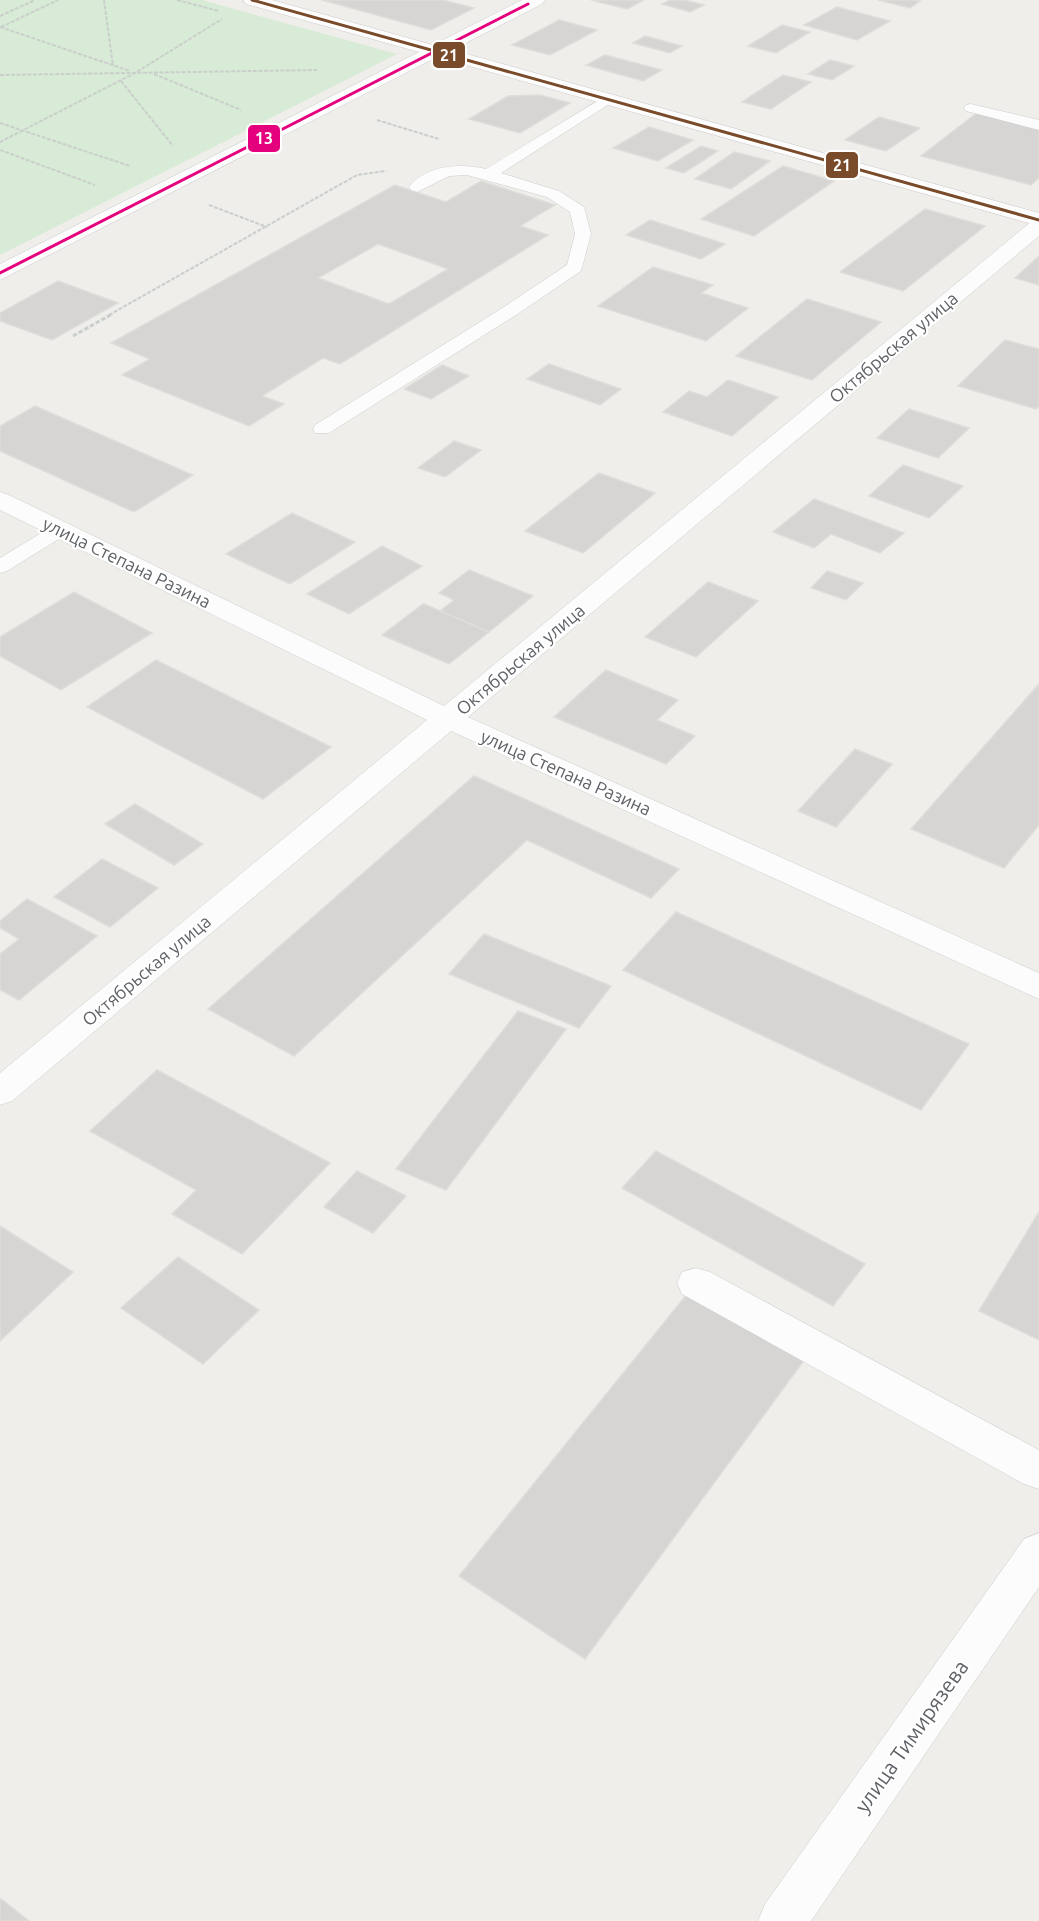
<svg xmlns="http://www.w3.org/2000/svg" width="1039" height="1921" viewBox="0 0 1039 1921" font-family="Ubuntu,sans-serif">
	<rect width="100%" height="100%" fill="#efeeea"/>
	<polygon fill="#d8ebd6" points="0,0 202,0 397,54 0,255"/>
	<g fill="#d6d5d3" stroke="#deddd9" stroke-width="1.5" fill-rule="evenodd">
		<polygon points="322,0 443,0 474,8 431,30"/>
		<polygon points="591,0 644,0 627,9"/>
		<polygon points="670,0 684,0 704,5 690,12 662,4"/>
		<polygon points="878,0 914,0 920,1 910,8"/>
		<polygon points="837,7 890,21 857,40 804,25"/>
		<polygon points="559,20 597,30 550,55 512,45"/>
		<polygon points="782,25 810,32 776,53 748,46"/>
		<polygon points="645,36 682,46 670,53 633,43"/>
		<polygon points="605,55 662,70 643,81 586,65"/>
		<polygon points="830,60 854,66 832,80 808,74"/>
		<polygon points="783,75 811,82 771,109 742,102"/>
		<polygon points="540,95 570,103 520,133 469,119 508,96"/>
		<polygon points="978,112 1039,127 1039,178 1031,185 921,156"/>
		<polygon points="879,117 920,128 886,151 845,140"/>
		<polygon points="649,127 693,140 658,161 613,148"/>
		<polygon points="701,146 718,151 684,173 666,168"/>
		<polygon points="734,152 770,161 731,189 695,179"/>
		<polygon points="783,166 834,181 754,236 701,219"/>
		<path d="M 481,181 L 555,205 L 520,226 L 548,235 L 340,364 L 323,358 L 262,396 L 284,404 L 249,426 L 122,375 L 150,359 L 111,343 L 395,185 L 446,202 ZM 378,244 L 448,269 L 389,304 L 318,278 Z"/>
		<polygon points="925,209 985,226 903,291 840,272"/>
		<polygon points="650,220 725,244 701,259 626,235"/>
		<polygon points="1039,256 1039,285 1015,278"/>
		<polygon points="653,267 713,285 701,293 748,308 706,341 598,306"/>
		<polygon points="58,281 118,303 52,340 0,321 0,313"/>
		<polygon points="807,299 881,322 812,380 736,356"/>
		<polygon points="1005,340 1039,349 1039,406 1036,409 958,386"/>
		<polygon points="549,364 621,389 600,405 527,379"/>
		<polygon points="442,365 469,376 431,399 404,389"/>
		<polygon points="728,380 778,397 732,436 663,412 689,391 707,397"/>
		<polygon points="35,406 193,475 134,512 0,451 0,426"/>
		<polygon points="909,409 969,428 938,458 877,438"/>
		<polygon points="454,441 481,450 445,477 418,468"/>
		<polygon points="903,465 963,486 929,518 869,496"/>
		<polygon points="599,473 655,493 583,553 525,531"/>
		<polygon points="814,499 904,533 880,553 831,534 814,548 773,532"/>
		<polygon points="292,513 355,542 290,584 226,554"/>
		<polygon points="382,546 422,566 349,614 307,594"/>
		<polygon points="469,570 533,596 489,632 440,611 454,600 439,593"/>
		<polygon points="827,571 863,583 846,600 811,588"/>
		<polygon points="708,582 758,601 696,657 645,637"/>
		<polygon points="74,592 152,633 61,690 0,656 0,637"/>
		<polygon points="423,604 424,604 489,632 449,664 382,635"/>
		<polygon points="156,660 331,747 263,799 87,707"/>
		<polygon points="606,670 678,700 657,720 695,736 666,764 554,717"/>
		<polygon points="1039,684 1039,825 1004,868 911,829"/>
		<polygon points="855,749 892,764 836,827 798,811"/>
		<polygon points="474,776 679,869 651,898 527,840 294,1056 208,1009"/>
		<polygon points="135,804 203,844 174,865 105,824"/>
		<polygon points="102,859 158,888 110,927 54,897"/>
		<polygon points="27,899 97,936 19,1000 0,990 0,954 19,939 0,928 0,921"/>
		<polygon points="676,912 969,1044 921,1110 623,970"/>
		<polygon points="484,934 611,986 579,1028 449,974"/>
		<polygon points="518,1011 566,1029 446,1190 396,1169"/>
		<polygon points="157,1070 330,1163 242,1254 172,1214 196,1190 90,1131"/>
		<polygon points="656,1151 865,1264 833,1306 622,1188"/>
		<polygon points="357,1171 406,1196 373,1233 324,1207"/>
		<polygon points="1039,1212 1039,1340 979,1311"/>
		<polygon points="0,1226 73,1272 0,1341"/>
		<polygon points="178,1257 259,1310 203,1364 121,1308"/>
		<polygon points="688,1293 805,1359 585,1659 459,1576"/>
		<polygon points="0,1898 29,1921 0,1921"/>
	</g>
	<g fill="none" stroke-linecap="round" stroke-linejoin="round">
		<g stroke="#cbcccc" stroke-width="1">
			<g id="service">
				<path d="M 609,94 L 614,95 L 616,98 L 614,101 L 501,173 L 559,191 L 584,207 L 591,234 L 581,271 L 516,315 L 329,433 L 315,433 L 313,429 L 315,425 L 504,307 L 567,265 L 575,234 L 570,212 L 547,197 L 467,175 L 449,176 L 417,192 L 411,190 L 409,187 C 426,165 461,163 486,169 Z"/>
				<polygon points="971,104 1039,120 1039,130 966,111 964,108 966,105"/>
				<polygon points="60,524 67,526 70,530 67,534 7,571 0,573 0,558 53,526"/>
			</g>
		</g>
		<g stroke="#cbcccc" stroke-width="1">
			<g id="minor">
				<polygon points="1039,219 1039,236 468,717 1039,973 1039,999 451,731 12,1101 0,1105 0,1073 427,720 0,510 0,492 9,495 444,706 1032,221"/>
				<polygon points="696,1268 710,1272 1039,1450 1039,1489 1024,1484 682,1294 677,1283 682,1272"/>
				<polygon points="1039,1533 1039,1587 811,1921 758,1921 765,1904 1024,1539"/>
			</g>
		</g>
		<g stroke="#cacacb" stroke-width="1">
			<polygon id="secondary" points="243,0 272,0 433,45 522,0 545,0 542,4 452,50 1039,213 1039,226 437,57 0,280 0,264 419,52 246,4"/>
		</g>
		<g stroke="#cacfcc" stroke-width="2" stroke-dasharray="4 1.5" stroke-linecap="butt">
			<polyline points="104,0 113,66"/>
			<polyline points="177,0 219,11"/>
			<polyline points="0,16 35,0"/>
			<polyline points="0,27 130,71"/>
			<polyline points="1,27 58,0"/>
			<polyline points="154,74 241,110"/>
			<polyline points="0,75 317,70"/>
			<polyline points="121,81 173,146"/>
			<polyline points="377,120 439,139"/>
			<polyline points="0,123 130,166"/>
			<polyline points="0,142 135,73 222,19"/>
			<polyline points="0,150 95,185"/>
			<polyline points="209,205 267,227"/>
			<polyline points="109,315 357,175 386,171"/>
		</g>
		<polyline stroke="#cacfcc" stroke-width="3" stroke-dasharray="4.5 2" stroke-linecap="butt" points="73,336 112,314"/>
		<use href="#service" fill="#fdfcfc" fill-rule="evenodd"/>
		<use href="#minor" fill="#fdfcfc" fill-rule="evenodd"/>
		<use href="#secondary" fill="#fdfcfc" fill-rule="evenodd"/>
		<g stroke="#fff" stroke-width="6">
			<polyline id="bus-1" points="252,0 1039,220"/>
		</g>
		<g stroke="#fff" stroke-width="6">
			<polyline id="bus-2" points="0,273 528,4"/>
		</g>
		<use href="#bus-1" stroke="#7a4b2a" stroke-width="3"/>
		<use href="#bus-2" stroke="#e5007d" stroke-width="3"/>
	</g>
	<g text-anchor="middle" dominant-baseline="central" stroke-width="4.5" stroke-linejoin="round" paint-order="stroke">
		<g font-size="18" fill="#5f6368" stroke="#fff">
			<text transform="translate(893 347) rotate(-40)">Октябрьская улица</text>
			<text transform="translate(127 562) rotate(26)">улица Степана Разина</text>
			<text transform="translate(520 659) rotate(-40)">Октябрьская улица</text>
			<text transform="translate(566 772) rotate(24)">улица Степана Разина</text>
			<text transform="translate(146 970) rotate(-40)">Октябрьская улица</text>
		</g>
		<g font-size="21" fill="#5f6368" stroke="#fff">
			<text transform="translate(911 1736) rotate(-55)">улица Тимирязева</text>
		</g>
	</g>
	<g stroke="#fff" stroke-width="2">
		<rect x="432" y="41" width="34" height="28" rx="6" fill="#7a4b2a"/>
		<rect x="247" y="124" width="34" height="29" rx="6" fill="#e5007d"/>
		<rect x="825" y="151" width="34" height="28" rx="6" fill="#7a4b2a"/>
	</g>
	<g font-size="16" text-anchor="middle" font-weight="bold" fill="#fff">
		<text x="449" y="61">21</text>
		<text x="264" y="144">13</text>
		<text x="842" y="171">21</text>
	</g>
</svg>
